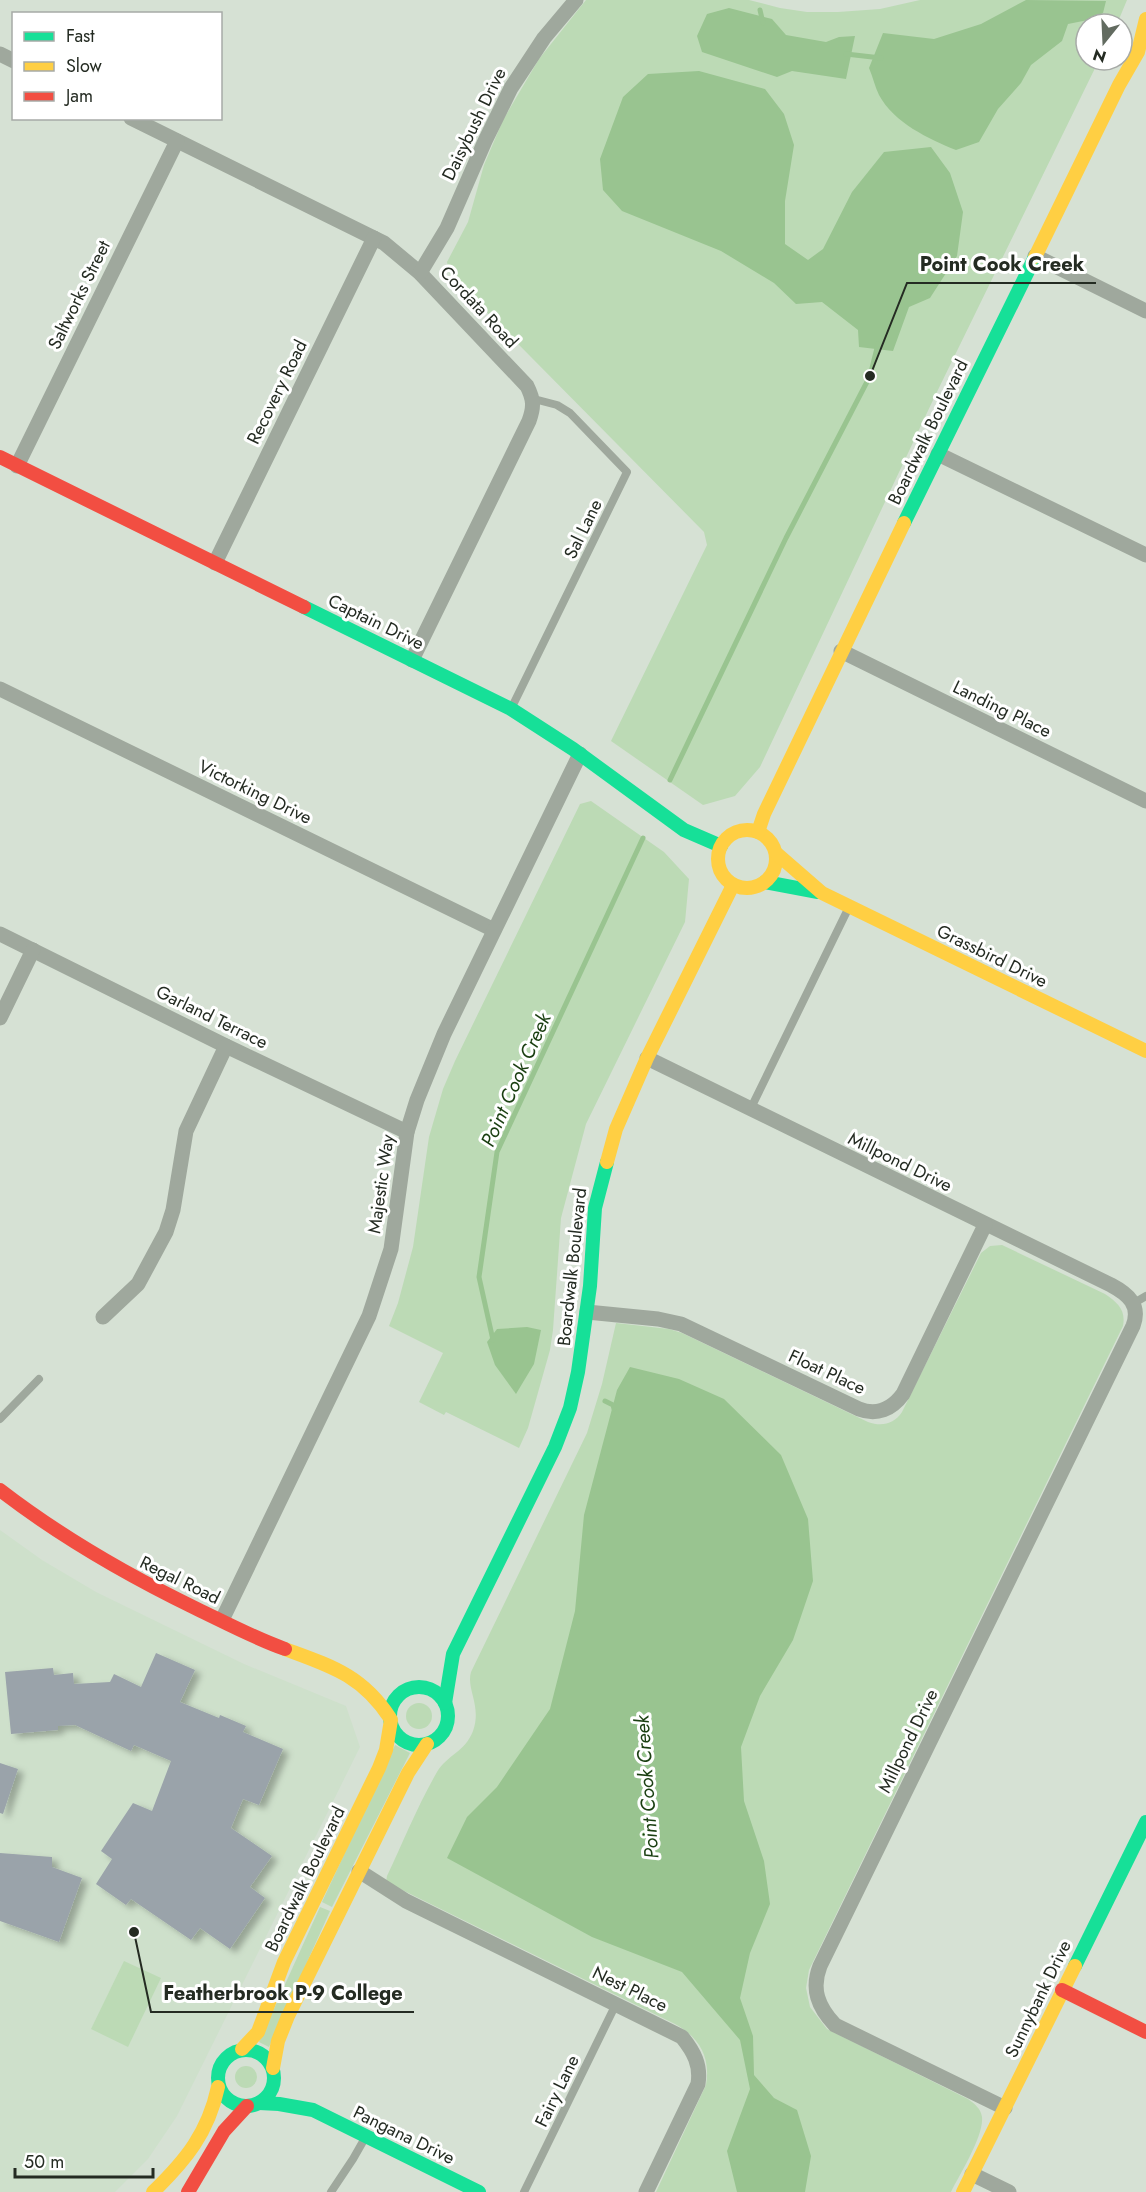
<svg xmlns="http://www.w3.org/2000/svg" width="1146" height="2192" viewBox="0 0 1146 2192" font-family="Jost,sans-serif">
	<defs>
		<filter id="shadow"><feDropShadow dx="6" dy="4" stdDeviation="3" flood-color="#0004"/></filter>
	</defs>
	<rect width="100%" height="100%" fill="#d6e1d4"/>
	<polygon fill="#cee0cb" points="0,1530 42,1560 96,1592 244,1664 346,1706 360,1747 177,2116 148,2159 115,2192 0,2192"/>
	<g fill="#bcdab5">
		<polygon points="586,0 749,0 780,8 807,12 838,12 880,9 920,0 1127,0 1117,24 1086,24 1086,60 1099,60 934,398 760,767 735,796 703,805 611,741 707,545 704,532 450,275 447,262 468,222 484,165 503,120 539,59"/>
		<polygon points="591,801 664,852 689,879 685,922 586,1124 561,1218 553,1330 550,1350 528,1428 519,1448 446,1412 444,1415 419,1402 443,1353 389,1326 398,1303 413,1247 429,1137 443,1089 455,1061 580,804"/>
		<path d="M 1002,1245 L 1105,1294 C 1118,1303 1126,1310 1123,1326 L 809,1970 L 806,1988 L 810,2007 L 827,2029 L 968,2099 C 975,2104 981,2109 982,2117 C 984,2136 960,2174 951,2192 L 656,2192 L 706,2085 C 711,2057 699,2037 675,2024 L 392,1885 L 386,1882 L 387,1876 C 403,1842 418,1805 437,1772 C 447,1755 465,1752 473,1731 C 482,1706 466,1689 471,1672 L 587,1433 L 602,1384 L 616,1323 L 669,1329 L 682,1333 L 868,1422 C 882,1427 894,1424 902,1412 L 981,1253 L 990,1246 Z"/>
		<circle cx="419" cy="1716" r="13"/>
		<polygon points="395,1745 410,1753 332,1907 322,1902"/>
		<polygon points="320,1907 330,1911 269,2047 259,2042"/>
		<polygon points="124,1961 161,1978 128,2047 91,2029"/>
		<circle cx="246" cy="2077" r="11"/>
	</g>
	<g fill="#99c490">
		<path d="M 1026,0 L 1106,1 L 1103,13 L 1093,19 L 1068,24 L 1062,41 L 1031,65 L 1021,83 L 998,109 L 979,142 L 956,150 C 929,139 894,123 879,95 C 875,87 873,77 869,68 L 883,33 L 934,39 L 981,24 Z"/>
		<polygon points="729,8 772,19 786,35 826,42 839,37 855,36 846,79 792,71 777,77 702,52 697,36 707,14"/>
		<polygon points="699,71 765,89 784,114 794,145 785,201 785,244 808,260 823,249 852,192 884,152 931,147 950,173 963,212 957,256 930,298 909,307 893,351 859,347 858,330 822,302 796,304 774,283 721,251 622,211 603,190 600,159 623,97 648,74"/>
		<polygon points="527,1327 541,1330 534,1364 516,1394 495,1365 487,1342 497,1329"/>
		<polygon points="630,1367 679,1379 724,1399 781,1455 808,1519 813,1581 793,1640 760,1696 741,1747 744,1801 764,1861 770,1904 750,1953 740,1998 753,2036 754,2075 774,2098 797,2110 811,2156 805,2192 737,2192 727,2151 750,2089 740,2040 682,1972 592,1937 447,1858 467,1817 497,1787 550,1709 575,1611 584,1515 617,1390"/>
	</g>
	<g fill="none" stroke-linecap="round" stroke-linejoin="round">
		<g stroke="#99c490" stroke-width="5">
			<polyline points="760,10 763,23"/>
			<polyline points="846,54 881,58"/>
			<polyline points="670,780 786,538 870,376 878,344"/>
			<polyline points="493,1340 479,1277 497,1152 643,838"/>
			<polyline points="605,1401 613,1405 614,1409"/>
		</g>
	</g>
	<g fill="#9aa3aa" filter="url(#shadow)">
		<polygon points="156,1653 195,1670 180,1702 219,1718 220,1715 246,1726 243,1732 283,1749 259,1805 243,1799 231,1828 272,1856 250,1887 265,1898 230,1949 200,1928 191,1940 131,1899 126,1905 96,1884 112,1859 101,1851 133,1803 152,1811 171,1761 134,1745 131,1751 75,1725 58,1726 58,1730 11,1734 5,1672 53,1668 54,1675 73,1673 74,1684 110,1682 114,1674 141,1687"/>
		<polygon points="0,1763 18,1769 3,1814 0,1813"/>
		<polygon points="0,1853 52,1857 52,1867 82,1878 59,1942 0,1921"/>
	</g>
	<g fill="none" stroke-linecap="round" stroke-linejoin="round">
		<g stroke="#9fa89d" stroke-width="8">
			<polyline points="511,709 627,472 570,413 557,405 534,399"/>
			<polyline points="750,1110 848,909"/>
			<polyline points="1134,1303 1146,1296"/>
			<polyline points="0,1419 39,1379"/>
			<polyline points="331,2192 353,2159 365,2138"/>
			<polyline points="524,2192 616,2004"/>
		</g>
		<g stroke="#9fa89d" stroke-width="15">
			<polyline points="0,54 14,61"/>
			<path d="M 131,118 L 384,243 L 420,273 L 527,386 C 534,400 534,407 529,421 L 412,660"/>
			<polyline points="1035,256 1146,311"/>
			<polyline points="420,273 447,228 485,141 511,88 544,38 576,0"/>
			<polyline points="938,454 1146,555"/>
			<polyline points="17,466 177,141"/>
			<polyline points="215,563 374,238"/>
			<polyline points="841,651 1146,801"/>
			<polyline points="0,689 494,930"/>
			<polyline points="0,934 226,1046 407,1132"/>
			<polyline points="0,1018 33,950"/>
			<path d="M 647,1058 L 1111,1285 C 1128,1294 1141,1305 1133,1326 L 820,1966 C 811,1989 818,2007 835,2025 L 1005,2108"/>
			<path d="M 587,1312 L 658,1319 L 681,1324 L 859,1409 C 877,1416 892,1409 903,1394 L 985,1225"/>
			<polyline points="103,1317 138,1284 166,1232 173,1210 186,1131 226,1046"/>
			<polyline points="222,1620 369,1316 391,1249 407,1132 417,1100 444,1034 580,754"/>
			<path d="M 359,1871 L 406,1901 L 682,2037 C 694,2052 701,2065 698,2084 L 646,2192"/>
			<polyline points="972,2174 1009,2192"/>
		</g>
		<g stroke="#16e098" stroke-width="14">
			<polyline points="904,523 1035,257"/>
			<polyline points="304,607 511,709 573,749 684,830 721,846"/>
			<polyline points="765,882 818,892"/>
			<circle cx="419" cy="1716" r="29"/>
			<polyline points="445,1703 453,1654 555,1447 570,1408 578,1372 590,1286 595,1208 607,1162"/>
			<polyline points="1075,1966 1146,1822"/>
			<circle cx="246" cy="2078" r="28"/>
			<polyline points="259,2103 279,2104 313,2110 479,2192"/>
		</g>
		<g stroke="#ffcf43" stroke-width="14">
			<polyline points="1035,257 1119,85 1138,52 1146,19"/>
			<circle cx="747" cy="859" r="29"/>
			<polyline points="758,832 764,814 904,523"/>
			<polyline points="776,853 822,893 1146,1051"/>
			<polyline points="607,1162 616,1129 647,1058 733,885"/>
			<path d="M 285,1649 C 331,1666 362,1675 390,1718"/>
			<polyline points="242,2049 258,2032 284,1962 379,1768 386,1750 391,1720"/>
			<polyline points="273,2068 278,2041 288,2016 408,1773 427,1744"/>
			<path d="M 153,2192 C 186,2160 208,2133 218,2087"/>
			<polyline points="963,2192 1075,1966"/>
		</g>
		<g stroke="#f24e42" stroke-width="14">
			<polyline points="0,457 304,607"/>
			<path d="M 0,1490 C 61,1537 127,1575 197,1609 C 226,1623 254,1638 285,1649"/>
			<polyline points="1062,1990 1146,2032"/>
			<polyline points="188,2192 224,2131 247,2106"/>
		</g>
	</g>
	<g text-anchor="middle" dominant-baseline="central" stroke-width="6" stroke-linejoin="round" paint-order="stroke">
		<g font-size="18" fill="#242b22" stroke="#fff">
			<text transform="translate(474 124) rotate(-64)">Daisybush Drive</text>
			<text transform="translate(79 295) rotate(-64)">Saltworks Street</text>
			<text transform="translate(479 307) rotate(47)">Cordata Road</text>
			<text transform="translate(277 392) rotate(-64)">Recovery Road</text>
			<text transform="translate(928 432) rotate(-64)">Boardwalk Boulevard</text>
			<text transform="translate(583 529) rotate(-64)">Sal Lane</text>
			<text transform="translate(376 622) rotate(26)">Captain Drive</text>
			<text transform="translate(1002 709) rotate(26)">Landing Place</text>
			<text transform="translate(255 792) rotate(26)">Victorking Drive</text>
			<text transform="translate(992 956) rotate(26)">Grassbird Drive</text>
			<text transform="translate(212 1017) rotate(26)">Garland Terrace</text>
			<text transform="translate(900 1162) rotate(26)">Millpond Drive</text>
			<text transform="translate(381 1184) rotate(-82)">Majestic Way</text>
			<text transform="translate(572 1267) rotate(-84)">Boardwalk Boulevard</text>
			<text transform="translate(827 1372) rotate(25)">Float Place</text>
			<text transform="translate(180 1580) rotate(26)">Regal Road</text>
			<text transform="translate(908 1741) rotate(-64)">Millpond Drive</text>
			<text transform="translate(305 1879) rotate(-64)">Boardwalk Boulevard</text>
			<text transform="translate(630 1989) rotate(26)">Nest Place</text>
			<text transform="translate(1038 1999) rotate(-64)">Sunnybank Drive</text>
			<text transform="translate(557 2091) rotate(-64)">Fairy Lane</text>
			<text transform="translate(404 2135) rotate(26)">Pangana Drive</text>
		</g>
		<g font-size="20" font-style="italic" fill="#1a3f11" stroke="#fff">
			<text transform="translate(516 1080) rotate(-66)">Point Cook Creek</text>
			<text transform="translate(647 1787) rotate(-94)">Point Cook Creek</text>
		</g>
	</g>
	<path fill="none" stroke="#242b22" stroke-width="2" d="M870 376L907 283H1096M134 1932L151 2012H414"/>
	<g fill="#242b22" stroke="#fff" stroke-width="2">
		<circle cx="870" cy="376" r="6"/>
		<circle cx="134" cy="1932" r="6"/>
	</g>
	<g font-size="20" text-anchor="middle" font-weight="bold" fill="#242b22" stroke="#fff" stroke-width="6" stroke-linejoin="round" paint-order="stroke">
		<text x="1002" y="271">Point Cook Creek</text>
		<text x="283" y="2000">Featherbrook P-9 College</text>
	</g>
	<rect x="12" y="12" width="210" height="108" fill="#ffffff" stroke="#a7aaa7" stroke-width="1.5"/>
	<rect x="24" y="32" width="30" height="9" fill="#16e098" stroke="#a7aaa7" stroke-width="1.5"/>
	<text x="66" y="42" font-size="18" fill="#242b22">Fast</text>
	<rect x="24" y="62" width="30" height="9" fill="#ffcf43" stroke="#a7aaa7" stroke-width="1.5"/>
	<text x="66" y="72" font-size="18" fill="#242b22">Slow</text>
	<rect x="24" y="92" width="30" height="9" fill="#f24e42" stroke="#a7aaa7" stroke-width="1.5"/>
	<text x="66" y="102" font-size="18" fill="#242b22">Jam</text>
	<g transform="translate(1104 42) rotate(198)"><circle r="28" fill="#ffffff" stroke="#a7aaa7" stroke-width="1.5"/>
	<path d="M0-4.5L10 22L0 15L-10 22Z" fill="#626b60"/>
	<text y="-9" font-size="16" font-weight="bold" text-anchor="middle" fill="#242b22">N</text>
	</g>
	<path d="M15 2168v9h138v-9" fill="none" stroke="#242b22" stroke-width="3"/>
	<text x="24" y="2168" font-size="18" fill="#242b22" stroke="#ffffff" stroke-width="4.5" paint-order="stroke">50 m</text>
</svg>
